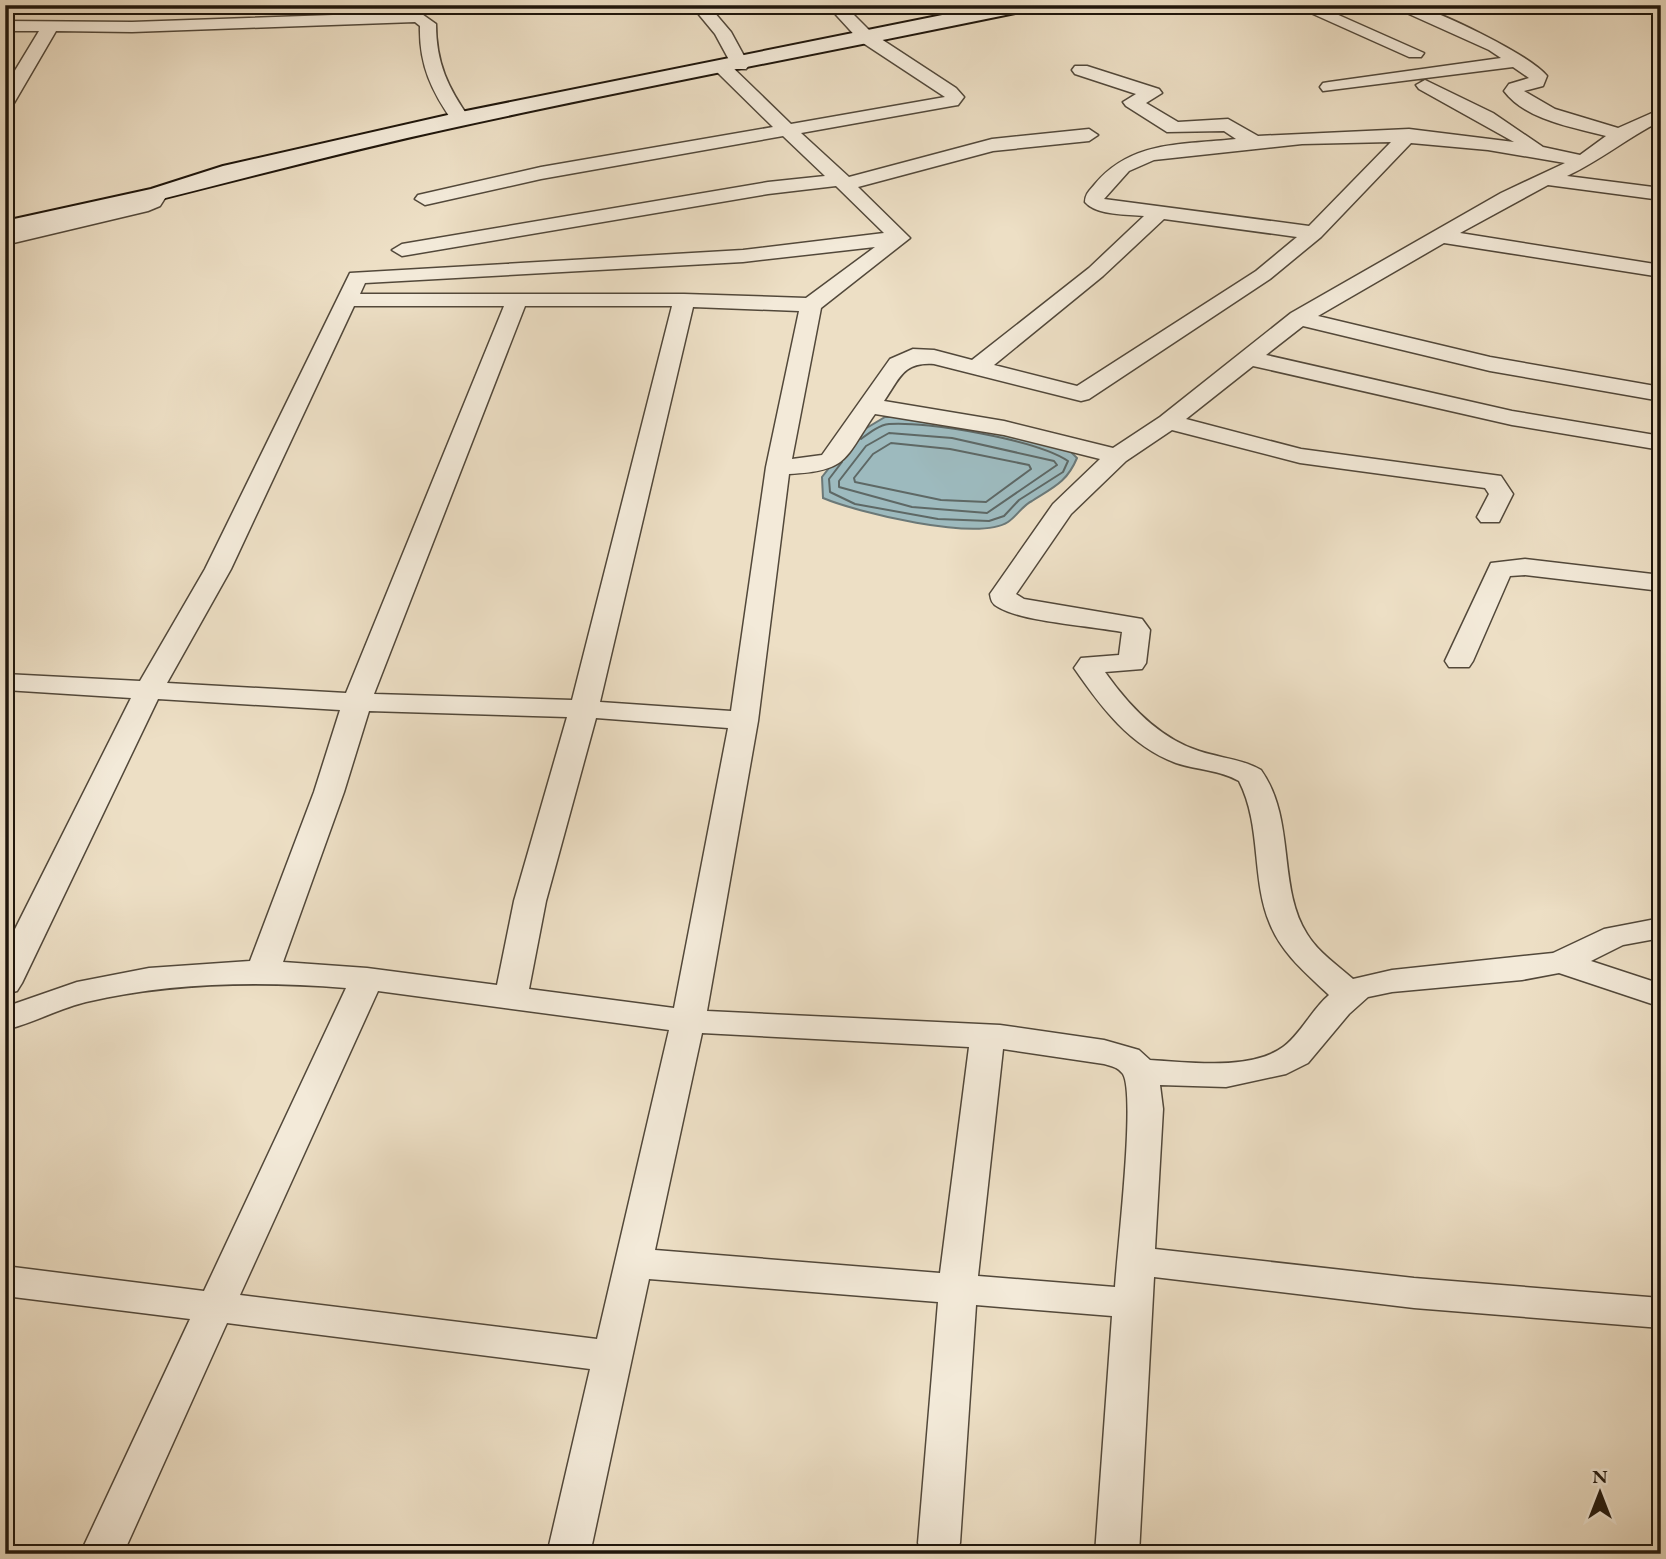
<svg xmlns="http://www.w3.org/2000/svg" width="1666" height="1559" viewBox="0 0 1666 1559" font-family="'EB Garamond',serif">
	<rect width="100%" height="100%" fill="#eddfc5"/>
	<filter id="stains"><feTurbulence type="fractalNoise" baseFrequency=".00286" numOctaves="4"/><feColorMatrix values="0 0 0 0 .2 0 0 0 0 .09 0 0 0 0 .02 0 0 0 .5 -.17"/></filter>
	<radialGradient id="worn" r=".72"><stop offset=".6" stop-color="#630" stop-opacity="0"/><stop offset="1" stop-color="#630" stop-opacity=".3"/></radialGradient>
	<path fill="#9dbabe" stroke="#6b7877" stroke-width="2" d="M 885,417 L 916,417 L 1066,447 L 1077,458 C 1067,482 1054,487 1032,501 C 1022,506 1017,516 1008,522 C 977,542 856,512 823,498 L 822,477 L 855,435 Z"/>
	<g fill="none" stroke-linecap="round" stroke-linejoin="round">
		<g stroke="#5e6865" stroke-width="2">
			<polygon points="889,433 952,438 1054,461 1057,465 987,513 912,507 839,487 839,481 866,446"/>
			<polygon points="891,443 950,449 1029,465 1031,469 986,502 941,500 855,482 854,478 873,454"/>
			<path d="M 842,462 L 829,479 L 830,492 L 855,504 L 938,519 L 989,521 L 1004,516 L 1019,500 L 1063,472 L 1068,461 C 1037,440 927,421 889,424 C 879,425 869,433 861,439"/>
		</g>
		<g stroke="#52483a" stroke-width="3">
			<g id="street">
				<polygon points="691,5 708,5 731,32 749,65 746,69 734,69 715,34"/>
				<path d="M 827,5 L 844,5 L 872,33 L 956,88 L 964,97 L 958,105 L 952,106 L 801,133 L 849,177 L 992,139 L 1089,129 L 1098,135 L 1089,141 L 993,151 L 858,187 L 910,238 L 821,308 L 792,459 L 822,455 L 890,359 L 913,349 L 934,350 L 972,360 L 1089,268 L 1144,216 C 1127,214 1097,216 1085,202 C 1085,194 1090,190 1095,184 C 1132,140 1183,145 1236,139 L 1224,131 L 1167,132 L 1126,106 L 1123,102 L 1136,94 L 1075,74 L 1072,70 L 1075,66 L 1087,66 L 1159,89 L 1162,93 L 1146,103 L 1178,122 L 1228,119 L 1258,136 L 1409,129 L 1514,142 L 1419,89 L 1416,85 L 1425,80 L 1493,113 L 1543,147 L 1580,155 L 1606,136 C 1572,127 1526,120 1504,91 L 1509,84 L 1529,78 L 1513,67 L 1323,91 L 1320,87 L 1323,83 L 1329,82 L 1501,58 L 1489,50 L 1389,5 C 1396,5 1404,4 1411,5 C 1438,10 1530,55 1547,76 L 1543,86 L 1524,91 L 1555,109 L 1618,128 L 1661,109 L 1661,121 C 1628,137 1600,161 1567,176 L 1661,188 L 1661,200 L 1548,185 L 1460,233 L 1661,265 L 1661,277 L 1444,243 L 1318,316 L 1490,357 L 1661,387 L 1661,401 L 1490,371 L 1303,326 L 1266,355 L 1512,411 L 1661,436 L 1661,450 L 1512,425 L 1253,366 L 1186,419 L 1301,449 L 1501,476 L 1513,494 L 1499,522 L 1481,522 L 1477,517 L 1489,494 L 1485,488 L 1300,463 L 1172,430 L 1126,461 L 1071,514 L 1016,594 L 1024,599 L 1142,619 L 1150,630 L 1146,663 L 1142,669 L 1105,672 C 1129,706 1159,738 1199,751 C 1220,758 1242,759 1261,770 C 1296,819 1277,887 1307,934 C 1318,952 1337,965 1353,979 L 1392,970 L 1553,953 L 1604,929 L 1661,918 L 1661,938 L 1623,945 L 1591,961 L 1661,984 L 1661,1007 L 1559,973 L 1522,980 L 1392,992 L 1368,997 L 1349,1014 L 1308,1063 L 1286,1074 L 1226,1087 L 1160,1085 L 1163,1109 L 1155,1249 L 1414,1278 L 1661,1298 L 1661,1328 L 1414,1308 L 1154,1277 L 1139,1554 L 1095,1554 L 1112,1316 L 976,1305 L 960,1543 L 955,1554 L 923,1554 L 918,1543 L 938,1302 L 649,1279 L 590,1554 L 547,1554 L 590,1369 L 227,1323 L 123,1554 L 80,1554 L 190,1319 L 5,1296 L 5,1266 L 204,1291 L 346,988 C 259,981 172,982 86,1002 C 58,1009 33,1023 5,1030 L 5,1007 L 77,982 L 149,968 L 250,961 L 314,792 L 340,710 L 158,699 L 22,983 L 17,991 L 5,994 L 5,949 L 131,698 L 5,690 L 5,674 L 140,681 L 205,569 L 350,273 L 743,250 L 884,233 L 836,186 L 768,194 L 402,256 L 392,250 L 402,244 L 768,182 L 825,176 L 783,136 L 541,179 L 425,205 L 415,199 L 418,195 L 541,167 L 773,127 L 717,72 L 714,68 L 717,64 L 729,64 L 791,124 L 945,97 L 860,41 ZM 1391,142 L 1309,226 L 1104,199 L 1129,171 L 1154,160 L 1302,144 ZM 1411,143 L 1488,150 L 1565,163 L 1501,193 L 1291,313 L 1160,417 L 1113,448 L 1004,421 L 884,401 C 900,378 903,362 934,364 L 1081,401 L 1089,399 L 1270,279 L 1321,237 ZM 1164,219 L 1297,237 L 1256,271 L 1077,386 L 994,365 L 1103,276 ZM 875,247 L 806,298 L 684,294 L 360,294 L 365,283 L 743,262 ZM 354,306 L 504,306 L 346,693 L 167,683 L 231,569 ZM 525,306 L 672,306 L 572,700 L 374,694 ZM 693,307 L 799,311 L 766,467 L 731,711 L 600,702 ZM 875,414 L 1004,435 L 1100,459 L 1053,504 L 990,594 C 991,600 992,604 998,607 C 1023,622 1091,626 1122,632 L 1119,655 L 1081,658 L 1074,668 C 1101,707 1130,746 1176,763 C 1197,770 1220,770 1239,781 C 1262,826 1251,879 1270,924 C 1282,954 1307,974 1329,995 C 1312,1009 1301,1034 1283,1047 C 1250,1071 1188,1062 1150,1060 L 1139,1050 L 1104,1040 L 1000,1025 L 707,1011 L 758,721 L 789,474 C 849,471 844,459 875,414 ZM 369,711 L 567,717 L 514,901 L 497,985 L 367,968 L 283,962 L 344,792 ZM 596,718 L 728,728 L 674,1008 L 529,989 L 546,901 ZM 378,991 L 669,1030 L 597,1339 L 240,1295 ZM 702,1033 L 969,1047 L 940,1273 L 655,1250 ZM 1003,1049 L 1104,1064 C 1111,1066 1118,1067 1123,1074 C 1136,1095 1117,1253 1115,1287 L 978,1276 Z"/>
				<polygon points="1293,5 1316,5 1424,53 1421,57 1409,57"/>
				<path d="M 419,12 L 436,24 C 436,63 448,88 470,119 L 468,123 L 454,123 C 432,92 419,65 420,26 L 415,22 L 132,32 L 56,31 L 14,103 L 5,108 L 5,87 L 39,31 L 5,31 L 5,21 L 132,22 Z"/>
				<polygon points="157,189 167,195 160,206 148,211 5,245 5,233 135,203"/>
				<polygon points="1525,559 1661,575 1661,591 1525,575 1510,576 1473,661 1469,667 1449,667 1445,661 1491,563"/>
			</g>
		</g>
		<g stroke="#1f160c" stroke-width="4">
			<path id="secondary" d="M 992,5 L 1035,5 L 1025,11 C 837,50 649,85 461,126 C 308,159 158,202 5,237 L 5,221 L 151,189 L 223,166 L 461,112 Z"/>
		</g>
		<use href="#street" fill="#f3ead9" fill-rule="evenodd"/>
		<use href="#secondary" fill="#f3ead9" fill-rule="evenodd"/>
	</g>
	<rect width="1666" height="1559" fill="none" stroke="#eddfc5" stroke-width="28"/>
	<rect x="7" y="7" width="1652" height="1545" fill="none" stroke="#1f160c" stroke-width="3.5"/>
	<rect x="14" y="14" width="1638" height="1531" fill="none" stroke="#1f160c" stroke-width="2"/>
	<g transform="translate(1600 1493)" stroke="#f3ead9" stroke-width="5" paint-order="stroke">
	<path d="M0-5L12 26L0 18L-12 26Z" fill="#1f160c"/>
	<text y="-10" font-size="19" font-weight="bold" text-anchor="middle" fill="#1f160c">N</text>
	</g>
	<rect width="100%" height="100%" filter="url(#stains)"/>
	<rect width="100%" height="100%" fill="url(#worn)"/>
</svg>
